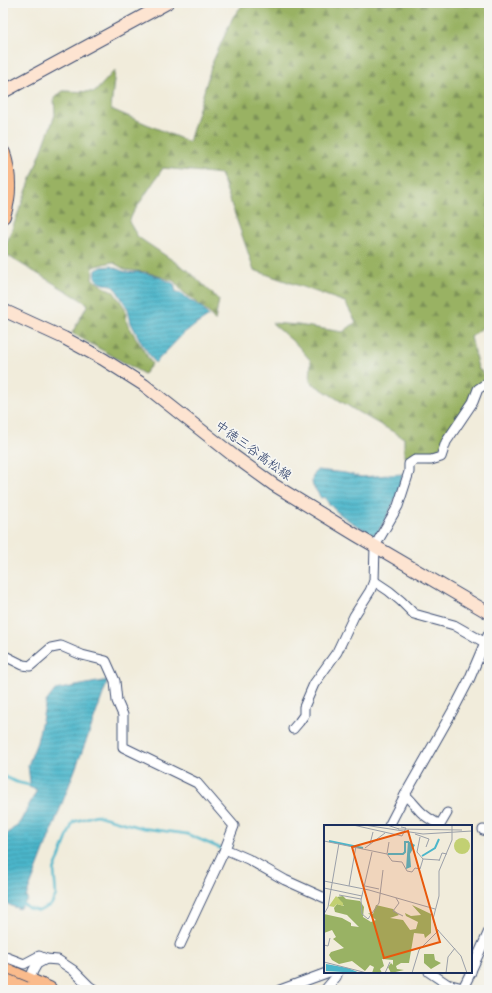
<svg xmlns="http://www.w3.org/2000/svg" width="492" height="993" viewBox="0 0 492 993" font-family="Mynerve,'Klee One',sans-serif">
	<defs>
		<pattern id="forest-firs" width="22" height="20" patternUnits="userSpaceOnUse"><rect width="22" height="20" fill="#99b264"/><path d="M5 1l3.5 6h-7zM16 11l3.5 6h-7z" fill="#7c9156"/></pattern>
		<pattern id="water-rules" width="6" height="5" patternUnits="userSpaceOnUse"><rect width="6" height="5" fill="#4cb6ca"/><path d="M0 2.5h6" fill="none" stroke="#3e94a7"/></pattern>
	</defs>
	<rect width="100%" height="100%" fill="#f6f6f2"/>
	<filter id="ink" filterUnits="userSpaceOnUse"><feTurbulence type="fractalNoise" baseFrequency=".025" numOctaves="2"/><feDisplacementMap in="SourceGraphic" scale="8" xChannelSelector="R" yChannelSelector="G"/><feConvolveMatrix kernelMatrix="1 2 1 2 8 2 1 2 1" color-interpolation-filters="sRGB"/></filter>
	<filter id="wash" filterUnits="userSpaceOnUse"><feTurbulence type="fractalNoise" baseFrequency=".012" numOctaves="4" result="noise"/><feDisplacementMap in="SourceGraphic" scale="16" xChannelSelector="R" yChannelSelector="G"/><feGaussianBlur stdDeviation="0.9" result="paint"/><feColorMatrix in="noise" values="0 0 0 0 0 0 0 0 0 0 0 0 0 0 0 0 0 1.4 0 .05"/><feComposite in="paint" operator="in"/></filter>
	<g filter="url(#wash)">
		<rect width="100%" height="100%" fill="#f1ecdb"/>
		<polygon fill="url(#forest-firs)" stroke="#5a7061" points="244,3 489,3 489,327 482,328 471,337 478,368 489,379 489,395 481,388 433,458 404,457 404,438 358,412 310,382 311,361 298,346 272,323 298,325 343,332 356,322 345,302 254,270 221,174 163,168 133,213 129,222 138,237 190,272 219,300 215,321 209,313 182,291 174,281 146,272 126,270 112,262 93,267 92,279 104,287 113,291 125,308 127,323 152,364 144,374 72,333 88,304 3,253 55,115 54,98 63,91 95,92 115,70 111,109 189,142 213,61 233,17"/>
		<g fill="url(#water-rules)" stroke="#347294">
			<path d="M 111,266 C 116,268 121,271 126,272 C 130,273 134,272 139,272 C 151,274 163,278 174,284 L 176,292 L 181,293 L 191,301 L 200,306 L 209,316 L 185,332 L 155,363 L 142,344 L 131,323 L 128,309 L 117,291 L 111,285 L 104,284 L 98,281 L 95,277 L 96,270 L 102,267 Z"/>
			<path d="M 317,470 L 345,473 L 361,477 L 403,474 C 401,480 400,485 398,490 C 395,503 383,525 375,536 C 357,525 335,515 324,497 L 321,498 C 314,486 307,483 317,470 Z"/>
			<polygon points="108,680 88,736 26,897 28,899 19,909 3,902 3,838 20,822 37,790 29,787 30,782 28,765 37,742 46,702 55,690"/>
		</g>
		<g fill="none" stroke-linecap="round" stroke-linejoin="round">
			<g stroke="#4cb6ca" stroke-width="2.5">
				<polyline points="3,776 16,782 33,786"/>
				<polyline points="21,902 28,908 39,911 51,905 56,895 54,871 73,822 96,815 142,828 187,834 222,849"/>
				<polyline points="434,981 440,985 444,986"/>
			</g>
		</g>
	</g>
	<g filter="url(#ink)">
		<g fill="none" stroke-linecap="round" stroke-linejoin="round">
			<g stroke="#3b4b71" stroke-width="11">
				<g id="street">
					<polyline points="374,581 389,591 401,601 414,614 454,625 484,642"/>
					<polyline points="3,655 23,665 30,666 51,648 61,646 82,655 106,661 115,681 117,701 123,715 123,747 197,783 234,826 225,849 248,859 285,880 325,898"/>
					<polyline points="293,729 299,722 304,715 304,707 314,684 337,652 354,616 370,591 374,581 375,546 398,506 409,472 409,464 415,460 431,460 441,457 446,442 473,402 478,389 484,385 489,385"/>
					<path d="M 405,795 C 411,800 415,806 421,812 C 427,818 433,821 440,825 L 447,813"/>
					<polyline points="389,826 406,793 456,705 469,680 489,633"/>
					<polyline points="483,830 489,831"/>
					<polyline points="180,945 225,849"/>
					<polyline points="3,956 24,964 39,956 46,959"/>
					<polyline points="471,971 489,931"/>
					<polyline points="429,972 447,984 463,988 466,990"/>
					<polyline points="28,984 33,971 37,964 46,959 58,960 73,970 89,986 95,990"/>
					<polyline points="463,988 471,972"/>
					<polyline points="280,990 329,972"/>
					<polyline points="325,990 336,977 338,972"/>
				</g>
			</g>
			<g stroke="#3b4b71" stroke-width="14">
				<g id="secondary">
					<polyline points="3,92 167,3"/>
					<polyline points="3,310 64,338 103,359 144,385 234,456 274,485 356,535 489,613"/>
				</g>
			</g>
			<g stroke="#3b4b71" stroke-width="16">
				<path id="primary" d="M 3,153 C 9,173 10,196 3,216"/>
			</g>
			<g stroke="#3b4b71" stroke-width="18">
				<polyline id="highway" points="3,970 49,990"/>
			</g>
			<use href="#street" stroke="#fff" stroke-width="9"/>
			<use href="#secondary" stroke="#fde4d1" stroke-width="12"/>
			<use href="#primary" stroke="#fabb8c" stroke-width="14"/>
			<use href="#highway" stroke="#fabb8c" stroke-width="16"/>
			<g stroke="#3b4b71" stroke-width="18" stroke-linecap="butt">
				<polyline id="highway-bridge" points="3,981 25,990"/>
			</g>
			<use href="#highway-bridge" stroke="#fabb8c" stroke-width="16"/>
		</g>
	</g>
	<g text-anchor="middle" dominant-baseline="central" stroke-width="3.5" stroke-linejoin="round" paint-order="stroke">
		<g font-size="13" fill="#1b2f5e" stroke="#f6f6f2">
			<text transform="translate(253 451) rotate(36)">中徳三谷高松線</text>
		</g>
	</g>
	<g transform="translate(324 825)">
		<rect width="148" height="148" fill="#f1ecdb"/>
		<path d="M130 21a8 8 0 1 1 16 0a8 8 0 1 1-16 0Z" fill="#c2d072"/>
		<path d="M 19,71 L 22,74 L 36,76 L 40,82 L 39,92 L 47,97 L 52,95 L 44,88 L 49,89 L 52,80 L 69,84 L 75,90 L 66,93 L 79,95 L 86,105 L 92,104 L 94,97 L 82,91 L 81,88 L 87,91 L 97,90 L 88,80 L 107,89 L 107,108 L 101,113 L 100,109 L 90,108 L 85,138 L 77,138 L 72,141 L 73,144 L 80,145 L 67,148 L 64,142 L 67,138 L 69,140 L 69,135 L 58,134 L 60,141 L 56,144 L 58,148 L 48,148 L 50,142 L 46,140 L 41,146 L 28,136 L 15,139 L 8,135 L 5,130 L 7,127 L 20,123 L 9,114 L 12,112 L 8,105 L 0,108 L 0,89 L 18,93 L 27,98 L 27,101 L 35,102 L 23,90 L 11,87 L 10,83 L 13,79 L 20,81 L 13,72 ZM 100,129 L 110,129 L 111,135 L 117,138 L 107,144 L 100,138 Z" fill="#99b264"/>
		<path d="M 12,71 L 19,78 L 19,81 L 13,79 L 10,82 L 5,81 Z" fill="#c2d072"/>
		<path d="M 84,16 L 91,20 L 86,29 L 87,42 L 82,44 ZM 2,139 L 24,143 L 36,148 L 2,146 Z" fill="#4cb6ca"/>
		<path fill="none" stroke="#4cb6ca" stroke-width="2" d="M 5,16 L 39,23M 64,29 L 79,29 L 81,27 L 81,17 L 85,17M 98,31 L 111,23 L 115,14"/>
		<path fill="none" stroke="#9ba0a9" stroke-width="1" d="M 29,0 L 78,11 L 82,3 L 77,2M 40,0 L 99,9 L 148,6M 63,0 L 75,4M 128,0 L 128,15 L 115,46 L 115,71 L 109,94 L 112,103 L 137,131 L 143,148M 74,4 L 138,5M 91,9 L 105,14 L 102,22M 0,16 L 63,29 L 68,36 L 78,37 L 83,46 L 88,47 L 91,43 L 96,44 L 99,34 L 93,27 L 96,12M 46,19 L 49,7M 41,23 L 61,8M 48,27 L 37,75 L 38,89 L 44,94 L 55,78 L 59,45M 63,29 L 65,17M 99,34 L 115,35M 115,36 L 118,28 L 123,29M 0,56 L 45,65 L 111,84M 25,61 L 32,21M 41,61 L 55,64M 0,63 L 38,71M 15,70 L 37,74M 72,73 L 75,78 L 69,86 L 79,91M 0,89 L 4,82 L 15,18M 0,120 L 4,121 L 6,113M 0,137 L 43,148M 61,148 L 66,137M 88,148 L 95,125 L 115,105M 122,148 L 124,132 L 131,123"/>
		<path fill="#e8590c" fill-opacity="0.15" stroke="#e8590c" stroke-width="2" d="M 84,6 L 116,117 L 60,133 L 28,22 Z"/>
		<rect width="148" height="148" fill="none" stroke="#1b2f5e" stroke-width="2"/>
	</g>
	<rect width="492" height="993" fill="none" stroke="#f6f6f2" stroke-width="16"/>
</svg>
